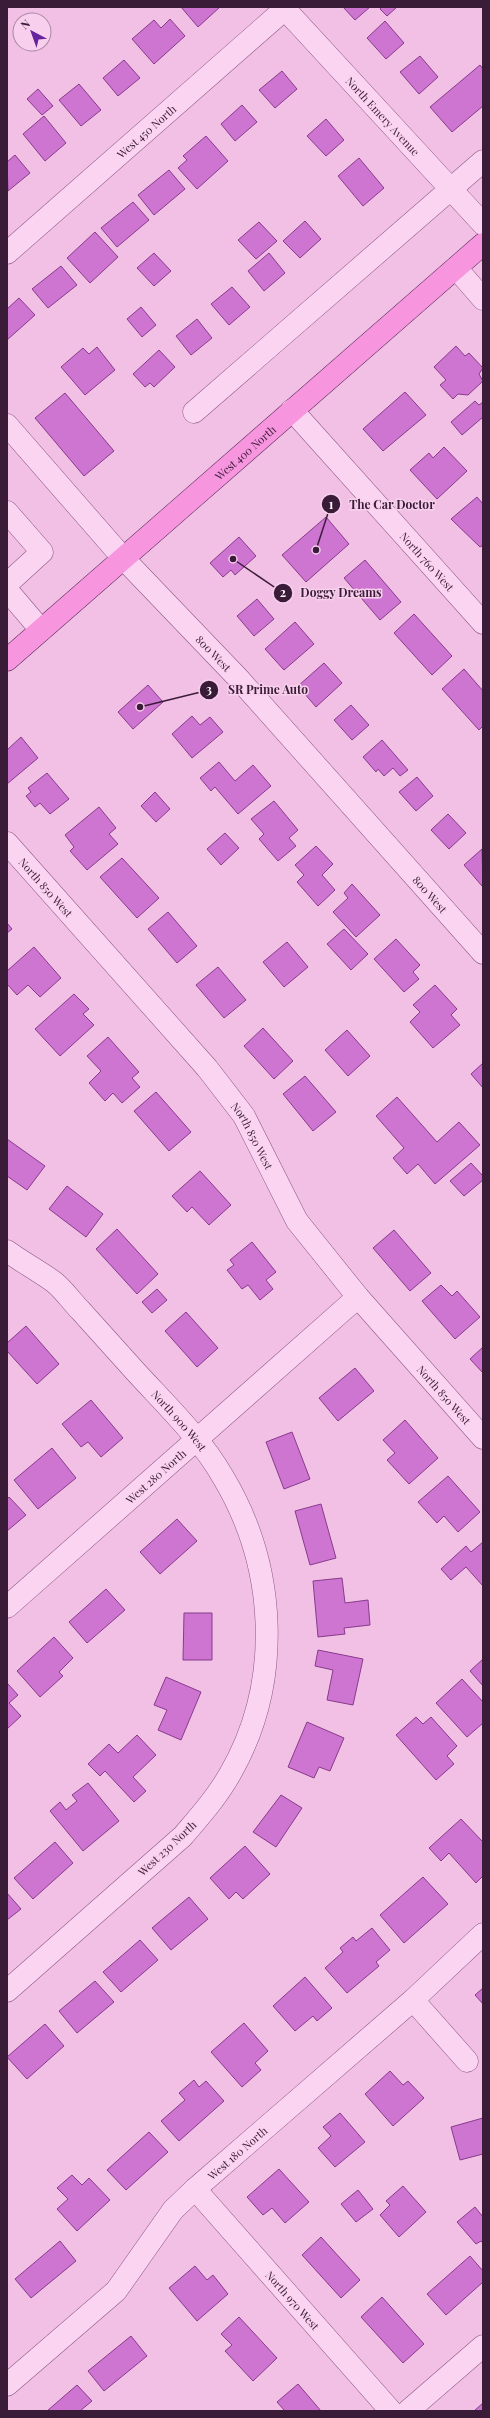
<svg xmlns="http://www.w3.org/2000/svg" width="490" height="2418" viewBox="0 0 490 2418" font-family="'Playfair Display',serif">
	<rect width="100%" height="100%" fill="#f1c0e4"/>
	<g fill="#ce74d1" stroke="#883b8c">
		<polygon points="181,7 220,7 198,27"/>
		<polygon points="343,7 370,7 355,20"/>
		<polygon points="382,7 397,7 387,16 380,9"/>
		<polygon points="170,19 185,36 154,64 132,39 154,20 161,28"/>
		<polygon points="385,21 404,43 386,59 367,38"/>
		<polygon points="420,56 438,77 419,94 400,72"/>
		<polygon points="124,60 140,78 118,96 103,78"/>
		<polygon points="480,65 483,69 483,106 452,132 430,107"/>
		<polygon points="282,71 297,89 275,108 259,90"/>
		<polygon points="79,84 101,110 81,126 59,100"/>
		<polygon points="38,89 53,106 42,115 27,99"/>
		<polygon points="242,105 257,122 235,141 221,124"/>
		<polygon points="44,116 66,143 45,161 23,134"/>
		<polygon points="326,119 344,140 326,156 307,136"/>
		<polygon points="206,136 228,161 197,189 178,168 187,160 183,156"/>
		<polygon points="15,155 30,173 8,191 7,162"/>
		<polygon points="359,158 384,188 363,206 338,176"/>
		<polygon points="169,170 185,189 154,215 138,195"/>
		<polygon points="133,202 149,220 117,247 101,228"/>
		<polygon points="305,221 321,239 300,258 283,241"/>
		<polygon points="259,222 277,241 256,259 238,240"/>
		<polygon points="95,232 118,257 90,283 67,258"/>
		<polygon points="154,253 171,271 154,286 137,268"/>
		<polygon points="269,253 285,273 264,291 248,271"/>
		<polygon points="61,266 77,285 48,308 32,289"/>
		<polygon points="232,287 250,307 229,325 211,304"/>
		<polygon points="19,298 35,315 7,340 7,309"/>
		<polygon points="141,307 156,325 142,337 127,319"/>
		<polygon points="197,319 212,338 191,355 176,336"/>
		<polygon points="456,346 465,356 469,353 483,368 479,374 483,381 468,395 458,394 453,399 440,385 446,380 434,367"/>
		<polygon points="97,347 115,370 85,395 61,367 83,348 89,354"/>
		<polygon points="159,350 175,367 154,387 150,383 145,387 133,374"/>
		<polygon points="405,392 426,415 383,451 363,429"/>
		<polygon points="65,393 114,451 84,476 35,418"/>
		<polygon points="475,401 479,405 483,402 483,417 462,435 451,422"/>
		<polygon points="444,447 467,471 437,499 410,470 429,453 433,458"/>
		<polygon points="477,497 483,504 483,545 480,547 451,519"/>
		<polygon points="326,517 349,544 306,582 282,555"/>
		<polygon points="239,537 256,556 235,575 231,570 223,577 210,563"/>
		<polygon points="365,560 401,602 380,620 344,578"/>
		<polygon points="257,599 274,619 254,636 237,616"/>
		<polygon points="414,614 452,656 432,675 394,633"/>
		<polygon points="295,622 314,644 284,670 265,649"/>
		<polygon points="324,663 342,683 316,707 298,686"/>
		<polygon points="464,669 483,691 483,726 479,730 442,689"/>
		<polygon points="148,685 163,702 133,729 118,712"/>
		<polygon points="351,705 369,725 352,740 334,720"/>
		<polygon points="192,716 200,725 210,717 223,732 192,758 172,734"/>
		<polygon points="21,737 38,758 7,784 7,750"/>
		<polygon points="382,740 408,770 400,776 393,768 384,776 378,769 376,772 363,757"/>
		<polygon points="219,762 235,781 253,765 271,786 238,814 215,787 211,791 200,778"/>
		<polygon points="47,773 69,799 50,814 40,803 35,807 26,796 31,792 28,788"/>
		<polygon points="417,777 433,796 416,811 399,792"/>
		<polygon points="155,792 170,809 156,822 141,806"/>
		<polygon points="274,801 298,830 289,838 296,846 278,861 259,839 264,834 251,819"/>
		<polygon points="99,807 116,828 109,834 118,844 87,870 70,851 74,847 65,835"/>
		<polygon points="448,814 466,833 449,849 431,830"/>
		<polygon points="225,833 239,848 221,865 207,849"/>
		<polygon points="316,846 333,864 322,875 335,890 318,906 297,882 304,875 295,865"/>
		<polygon points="482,849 483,885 482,886 464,865"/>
		<polygon points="122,858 159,898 137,918 100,877"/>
		<polygon points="352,884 380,915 356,937 333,912 348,898 344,893"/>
		<polygon points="168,912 197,946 177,963 148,929"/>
		<polygon points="7,923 12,929 7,933"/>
		<polygon points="344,929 368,954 351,970 327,944"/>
		<polygon points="396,939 420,965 413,972 419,979 404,992 374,959"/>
		<polygon points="287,942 308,967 284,987 263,962"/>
		<polygon points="34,947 61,978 40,997 28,985 17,995 7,984 7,971"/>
		<polygon points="218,967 246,1000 224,1018 196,985"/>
		<polygon points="435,985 457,1009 451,1015 460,1025 433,1048 410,1022 420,1012 413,1005"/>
		<polygon points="74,994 89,1009 83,1014 94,1025 60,1056 35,1029"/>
		<polygon points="263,1028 293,1061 274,1079 244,1046"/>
		<polygon points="347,1030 370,1056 348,1076 325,1050"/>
		<polygon points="108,1037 139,1072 132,1078 140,1087 122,1103 113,1093 105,1101 89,1083 101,1071 87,1056"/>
		<polygon points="483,1063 483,1088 471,1074"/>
		<polygon points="305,1076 336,1112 313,1131 283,1094"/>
		<polygon points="156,1092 191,1132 169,1151 134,1111"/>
		<polygon points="397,1097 437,1142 459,1122 480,1145 435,1184 418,1164 407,1174 393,1158 404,1148 376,1116"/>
		<polygon points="7,1139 45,1166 27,1190 7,1176"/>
		<polygon points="471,1163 483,1176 483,1180 464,1196 450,1181"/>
		<polygon points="200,1171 231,1205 209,1225 192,1207 187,1212 172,1196"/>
		<polygon points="67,1186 103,1214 86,1237 49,1209"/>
		<polygon points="117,1229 158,1274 137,1294 96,1249"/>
		<polygon points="394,1230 431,1273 410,1291 373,1248"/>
		<polygon points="252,1242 276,1272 266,1280 273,1289 260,1300 248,1285 242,1289 227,1270 234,1265 230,1260"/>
		<polygon points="441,1285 452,1296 457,1291 480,1317 455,1339 422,1301"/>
		<polygon points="157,1289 167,1300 152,1313 142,1302"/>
		<polygon points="186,1312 218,1348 197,1367 165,1331"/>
		<polygon points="26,1326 59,1364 37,1384 7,1351 7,1343"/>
		<polygon points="483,1347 483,1373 470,1359"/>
		<polygon points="355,1368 374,1391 338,1421 319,1398"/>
		<polygon points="91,1400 123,1438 101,1457 88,1442 81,1447 62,1424"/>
		<polygon points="405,1420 438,1458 409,1484 387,1460 395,1453 383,1440"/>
		<polygon points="292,1432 310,1479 284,1489 266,1442"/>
		<polygon points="52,1448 76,1478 38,1509 14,1480"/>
		<polygon points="448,1476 480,1512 458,1532 444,1516 437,1523 418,1502"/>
		<polygon points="9,1497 26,1515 7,1531 7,1499"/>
		<polygon points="321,1504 336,1558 310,1565 295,1511"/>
		<polygon points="177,1519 197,1541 160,1574 140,1552"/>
		<polygon points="483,1542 483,1586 466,1567 451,1580 441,1569 466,1546 471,1552"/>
		<polygon points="342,1578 345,1603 368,1600 370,1625 344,1628 345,1634 318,1637 313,1581"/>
		<polygon points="106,1589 125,1610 87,1643 69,1622"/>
		<polygon points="184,1613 212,1613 212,1660 183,1660"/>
		<polygon points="54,1637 73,1658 59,1672 63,1676 40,1697 17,1671"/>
		<polygon points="318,1650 363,1659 353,1705 327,1700 333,1670 315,1666"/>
		<polygon points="483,1659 483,1686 470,1671"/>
		<polygon points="166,1677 201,1692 181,1740 158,1730 167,1710 154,1705"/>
		<polygon points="462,1679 483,1702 483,1723 467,1737 436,1703"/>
		<polygon points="7,1683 18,1695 9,1703 21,1716 7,1729"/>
		<polygon points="416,1717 423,1724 431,1717 457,1746 447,1756 454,1764 436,1780 396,1735"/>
		<polygon points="307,1722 344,1738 330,1771 319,1767 314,1778 288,1767"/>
		<polygon points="137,1735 156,1755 133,1777 146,1791 134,1802 105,1771 100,1776 88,1764 109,1744 118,1753"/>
		<polygon points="88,1783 119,1821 83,1851 50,1811 60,1802 66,1810 77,1801 72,1795"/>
		<polygon points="281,1795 302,1808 276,1847 253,1832"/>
		<polygon points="461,1819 483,1842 483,1876 476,1883 449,1853 441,1861 429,1848"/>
		<polygon points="55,1842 73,1863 33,1899 14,1878"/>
		<polygon points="245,1846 270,1874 243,1899 236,1892 229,1899 210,1878"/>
		<polygon points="423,1877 448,1904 404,1943 380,1915"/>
		<polygon points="7,1893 21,1909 7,1920"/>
		<polygon points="189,1897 208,1919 171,1950 152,1928"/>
		<polygon points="372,1928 390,1950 376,1962 379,1966 347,1993 325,1968 343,1952 340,1948 353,1937 356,1941"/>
		<polygon points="140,1940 158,1960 121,1992 103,1972"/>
		<polygon points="305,1977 332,2008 317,2021 313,2016 295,2031 273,2006"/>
		<polygon points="95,1981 114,2002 77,2033 59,2011"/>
		<polygon points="483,1988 483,2004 475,1995"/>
		<polygon points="244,2023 268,2051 255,2063 261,2070 242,2087 211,2052"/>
		<polygon points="45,2024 64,2046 27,2079 7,2057"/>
		<polygon points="390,2071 403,2085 408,2081 424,2098 393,2126 365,2094"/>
		<polygon points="194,2080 199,2087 206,2081 224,2101 179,2141 161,2121 185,2100 179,2093"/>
		<polygon points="340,2113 365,2142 335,2167 318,2148 331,2136 323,2127"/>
		<polygon points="483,2118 483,2154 460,2160 451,2127"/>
		<polygon points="149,2132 168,2152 126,2190 107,2170"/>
		<polygon points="279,2169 309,2202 285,2223 272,2208 263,2215 247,2197"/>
		<polygon points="72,2175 82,2185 89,2178 110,2200 77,2231 57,2209 68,2199 57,2188"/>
		<polygon points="403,2186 426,2212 399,2237 380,2215 390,2205 386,2201"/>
		<polygon points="358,2190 373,2209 356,2222 341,2204"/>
		<polygon points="475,2207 483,2217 483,2243 481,2241 476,2244 457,2222"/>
		<polygon points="321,2237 360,2280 341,2298 302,2255"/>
		<polygon points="60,2241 76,2261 31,2298 15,2279"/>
		<polygon points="470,2256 483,2271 483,2282 446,2315 427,2294"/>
		<polygon points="195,2266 207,2280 213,2275 228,2294 197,2321 169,2288"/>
		<polygon points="382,2297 424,2344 403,2363 361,2317"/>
		<polygon points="239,2317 277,2358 253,2381 225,2351 232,2345 221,2334"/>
		<polygon points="131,2336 147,2356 104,2391 88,2371"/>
		<polygon points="298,2384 321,2411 285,2411 277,2402"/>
		<polygon points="77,2385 92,2401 80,2411 47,2411"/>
		<polygon points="483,2403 483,2411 474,2411"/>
	</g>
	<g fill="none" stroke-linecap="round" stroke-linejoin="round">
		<g stroke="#8b5787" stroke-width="23">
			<g id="minor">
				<path id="s1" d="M 283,7 L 483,224"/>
				<path id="s2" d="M 7,253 L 285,9"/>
				<polyline points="456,268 483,299"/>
				<path id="s3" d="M 292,410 L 483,623"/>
				<polyline points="194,412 483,161"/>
				<path id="s4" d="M 7,425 L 123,558 L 238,678 L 483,953"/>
				<polyline points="7,512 42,552 7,584"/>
				<polyline points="7,590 41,630"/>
				<path id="s5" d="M 7,843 L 207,1068 L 244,1116 L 297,1221 L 358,1297 L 483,1438"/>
				<path id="s6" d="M 7,1251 C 22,1262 39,1271 54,1282 C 64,1290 72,1302 81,1311 C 99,1331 117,1351 135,1371 C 166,1405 200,1437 223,1477 C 277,1567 283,1682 230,1774 C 217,1797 200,1816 183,1836 L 7,1991"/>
				<path id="s7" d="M 7,1607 L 358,1297"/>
				<polyline points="413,2000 467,2061"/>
				<path id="s8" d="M 195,2189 L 391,2411"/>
				<path id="s9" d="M 7,2385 L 116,2291 L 173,2210 L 195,2189 L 413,2000 L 483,1934"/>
				<polyline points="408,2411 483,2346"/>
			</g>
		</g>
		<g stroke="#582b58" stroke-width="23">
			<g id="major">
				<path id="s10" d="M 7,660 L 483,244"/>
			</g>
		</g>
		<use href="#minor" stroke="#fbd4f1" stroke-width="22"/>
		<use href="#major" stroke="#f795df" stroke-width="22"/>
	</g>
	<g text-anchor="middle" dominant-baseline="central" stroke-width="3" stroke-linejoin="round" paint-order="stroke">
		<g font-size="11" fill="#3a1c39" stroke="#f8d0ed">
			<text stroke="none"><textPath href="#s1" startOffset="148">North Emery Avenue</textPath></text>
			<text stroke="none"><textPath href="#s2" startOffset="185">West 450 North</textPath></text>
			<text stroke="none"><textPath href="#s10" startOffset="316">West 400 North</textPath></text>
			<text stroke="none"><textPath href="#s3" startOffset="203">North 760 West</textPath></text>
			<text stroke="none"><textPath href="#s4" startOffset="308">800 West</textPath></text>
			<text stroke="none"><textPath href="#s5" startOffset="59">North 850 West</textPath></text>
			<text stroke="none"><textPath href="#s4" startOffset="632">800 West</textPath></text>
			<text stroke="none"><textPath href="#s5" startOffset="383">North 850 West</textPath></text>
			<text stroke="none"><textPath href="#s5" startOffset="707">North 850 West</textPath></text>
			<text stroke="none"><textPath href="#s6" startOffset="243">North 900 West</textPath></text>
			<text stroke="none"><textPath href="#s7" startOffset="198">West 280 North</textPath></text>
			<text transform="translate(167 1848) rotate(-43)">West 230 North</text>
			<text stroke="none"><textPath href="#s9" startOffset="329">West 180 North</textPath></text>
			<text stroke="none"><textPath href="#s8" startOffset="148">North 970 West</textPath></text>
		</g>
	</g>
	<path fill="none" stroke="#3a1c39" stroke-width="1.5" d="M316 550L331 504M233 559L283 593M140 707L209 690"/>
	<g fill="#3a1c39" stroke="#f8d0ed" stroke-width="1.5">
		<circle cx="316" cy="550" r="4"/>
		<circle cx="233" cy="559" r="4"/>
		<circle cx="140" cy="707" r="4"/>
		<circle cx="331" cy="504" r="10"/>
		<circle cx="283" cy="593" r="10"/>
		<circle cx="209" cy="690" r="10"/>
	</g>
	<g font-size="12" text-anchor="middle" font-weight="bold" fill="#fff">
		<text x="331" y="509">1</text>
		<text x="283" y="597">2</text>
		<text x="209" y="694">3</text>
	</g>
	<g font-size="12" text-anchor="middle" font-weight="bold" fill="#3a1c39" stroke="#f8d0ed" stroke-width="3" stroke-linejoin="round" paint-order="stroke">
		<text x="392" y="509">The Car Doctor</text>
		<text x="341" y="597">Doggy Dreams</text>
		<text x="268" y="694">SR Prime Auto</text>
	</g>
	<rect width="490" height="2418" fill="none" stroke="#3a1c39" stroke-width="16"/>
	<g transform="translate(32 32) rotate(319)"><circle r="19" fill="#f8d0ed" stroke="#ac88a5"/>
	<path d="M0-3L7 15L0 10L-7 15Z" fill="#66239e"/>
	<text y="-6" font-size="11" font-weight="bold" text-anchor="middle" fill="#3a1c39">N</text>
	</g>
</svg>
